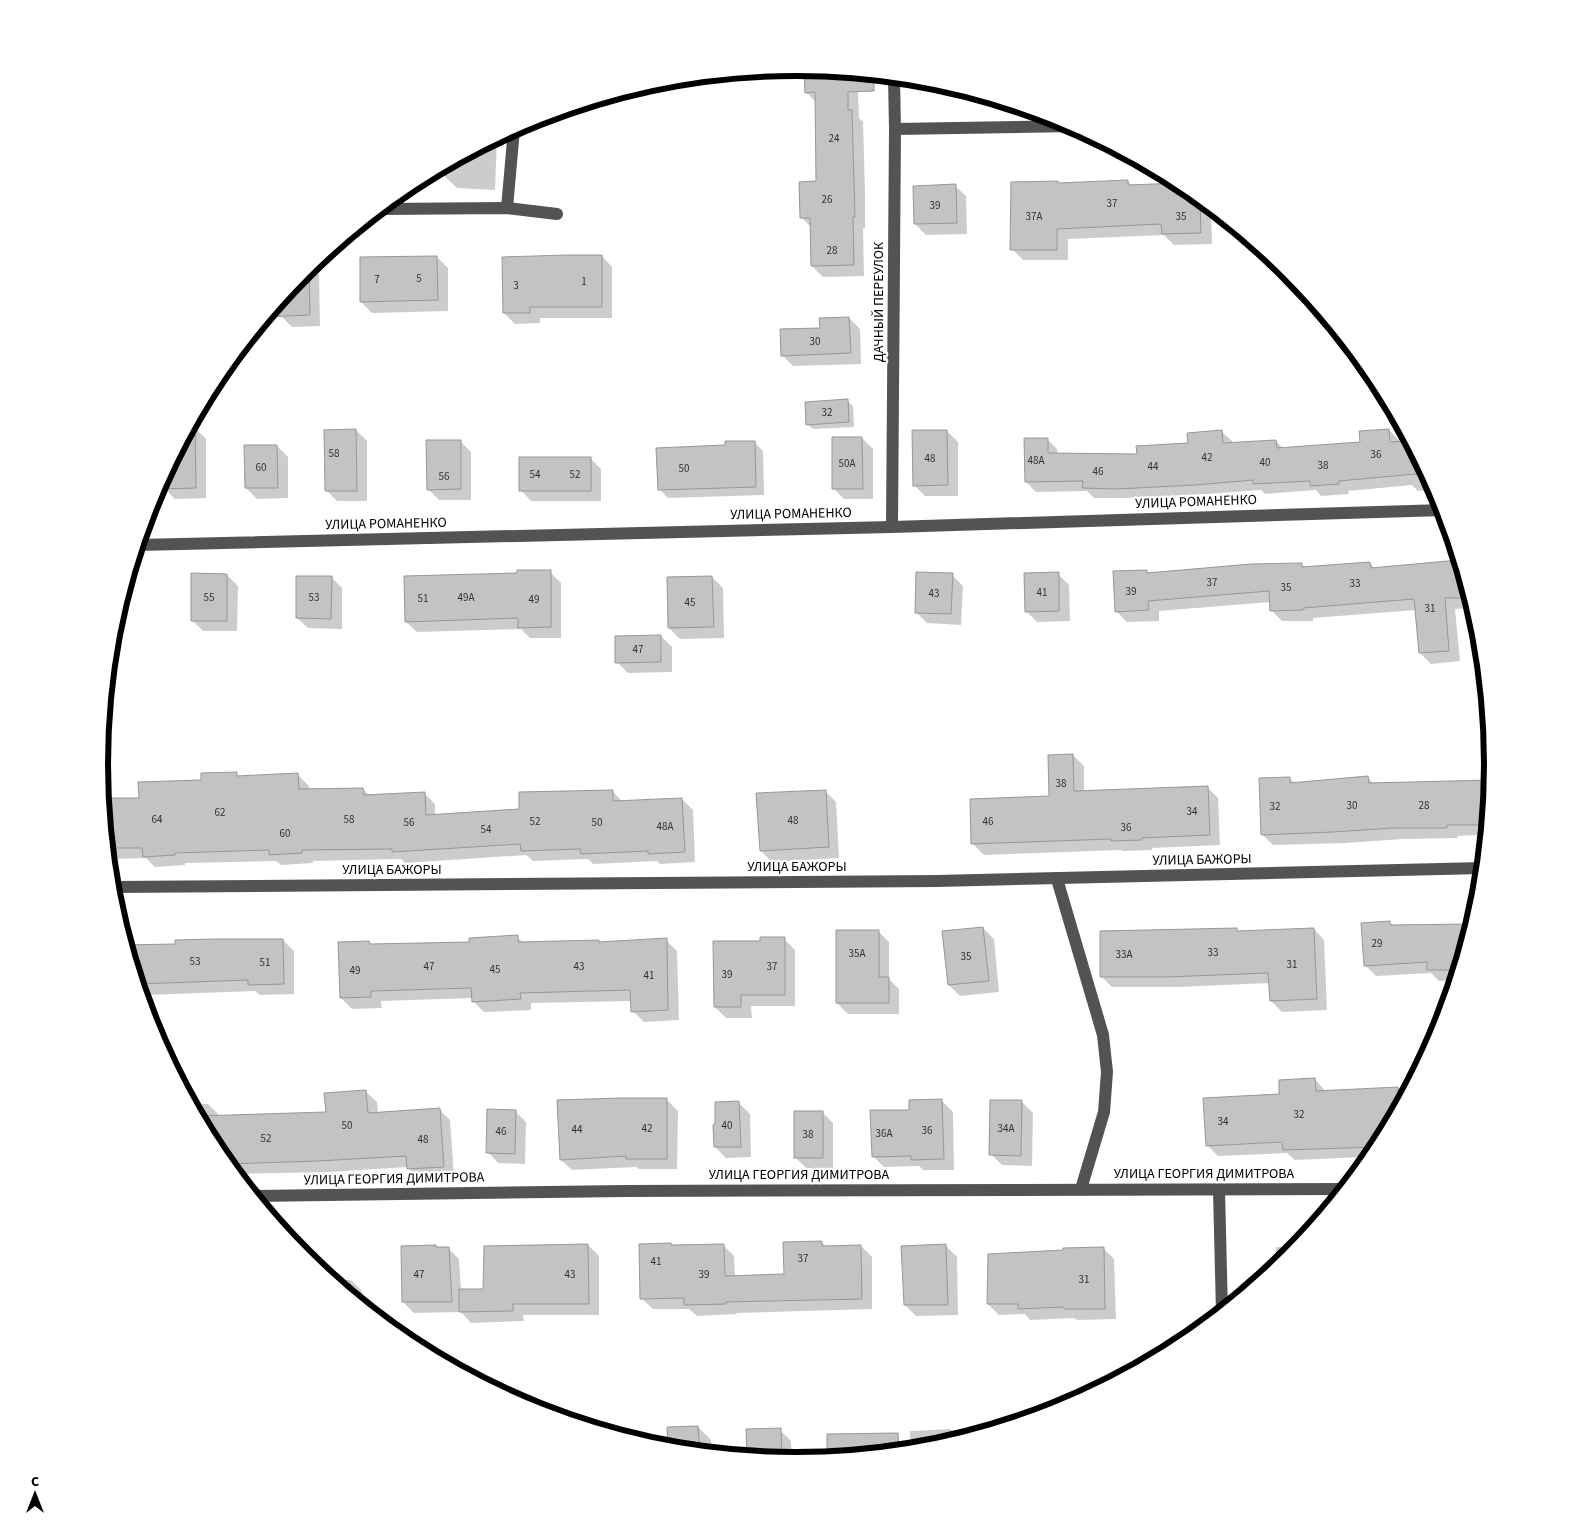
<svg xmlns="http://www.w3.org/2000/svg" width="1593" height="1529" viewBox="0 0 1593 1529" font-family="'Source Sans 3',sans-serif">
	<rect width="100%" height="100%" fill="#fff"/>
	<g fill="#0003">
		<polygon points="857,74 859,118 863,122 865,192 865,228 863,228 864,276 823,277 812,266 812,228 801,217 817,183 816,102 806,92"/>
		<polygon points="497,138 495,190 457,188 440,172 441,168"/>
		<polygon points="1128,181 1132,186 1184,185 1211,207 1212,244 1174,245 1164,235 1068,239 1068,260 1023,260 1012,249 1057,182 1060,185"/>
		<polygon points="955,186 966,196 967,234 926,235 915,224"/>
		<polygon points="602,256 612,267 612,318 540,318 540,323 515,324 504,313"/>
		<polygon points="437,257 448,268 448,311 372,313 361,302"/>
		<polygon points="310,266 319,275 320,326 292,327 281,316 281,299 304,271"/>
		<polygon points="849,318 860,329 861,364 793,366 782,355 821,329"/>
		<polygon points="847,401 853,406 854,427 813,429 807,424"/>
		<polygon points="195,428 206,439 206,498 175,499 164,488 164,477 190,429"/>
		<polygon points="356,430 367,441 367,501 337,501 326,490"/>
		<polygon points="1389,430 1399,440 1399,443 1411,442 1436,490 1418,491 1412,485 1348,491 1349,494 1321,496 1316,490 1265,494 1261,490 1206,494 1128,498 1094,498 1087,491 1036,492 1026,482 1047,439 1057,449 1058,454 1138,456 1189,445 1221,431 1232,441 1232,444 1276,441 1283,448 1361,443"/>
		<polygon points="947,431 958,442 958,496 925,496 914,485"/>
		<polygon points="862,438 873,449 873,499 844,499 833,488"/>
		<polygon points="460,441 471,452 471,500 439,500 428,489"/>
		<polygon points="754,442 763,451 764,495 668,498 659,489 726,446"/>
		<polygon points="277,446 288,457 288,498 257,499 246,488"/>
		<polygon points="590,458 601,469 601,501 531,501 521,490"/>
		<polygon points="1460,562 1474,608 1455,609 1460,661 1431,664 1420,653 1416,610 1313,618 1313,621 1282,621 1271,610 1271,602 1159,611 1159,621 1127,622 1116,611 1147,571 1149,574 1301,564 1305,568 1370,563 1375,569"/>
		<polygon points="550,572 561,583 561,638 530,638 521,629 417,632 406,622 519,574"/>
		<polygon points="1058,574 1069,585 1070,621 1037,622 1026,611"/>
		<polygon points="227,575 238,586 237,631 203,631 192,620"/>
		<polygon points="952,575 963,586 961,625 927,623 916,612"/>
		<polygon points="331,577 342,588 342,629 308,628 297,618"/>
		<polygon points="712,577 723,588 724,638 680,639 669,628"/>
		<polygon points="118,611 119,634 112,634 113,628"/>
		<polygon points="661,636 672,647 672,672 628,673 617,662"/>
		<polygon points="1073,755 1084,766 1084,792 1207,787 1218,798 1220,845 1152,848 1152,850 1123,851 1121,850 984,855 973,844 1050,797"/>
		<polygon points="236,773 241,778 298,775 309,786 309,790 363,789 370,796 424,793 435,804 435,816 521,810 612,791 623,802 682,799 693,810 695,862 660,864 657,861 593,864 588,859 533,861 526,855 405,863 401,859 313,861 313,863 281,865 276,861 185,863 185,865 155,867 146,858 109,859 103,799 140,799 203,781"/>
		<polygon points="1290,778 1295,784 1368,778 1374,784 1478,793 1478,835 1457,836 1458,838 1404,839 1345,843 1273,845 1262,834"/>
		<polygon points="825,791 836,802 839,858 772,862 761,851"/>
		<polygon points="1390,922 1393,926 1468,925 1471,929 1456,980 1439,981 1431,973 1376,976 1365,965"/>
		<polygon points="983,928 994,939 999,992 960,996 949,985"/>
		<polygon points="1236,929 1239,932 1314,929 1324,940 1327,1010 1282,1012 1271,1001 1270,983 1178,987 1112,987 1101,976"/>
		<polygon points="878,931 889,942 889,979 899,989 899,1014 848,1014 837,1003"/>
		<polygon points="517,937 524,943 599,941 601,943 666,940 677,951 679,1020 644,1022 633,1011 632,1001 531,1003 531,1010 484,1012 473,1001 473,998 381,1001 382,1008 352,1009 341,998 369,942 372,945 470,943"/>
		<polygon points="784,939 795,950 795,1006 751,1006 752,1018 726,1018 715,1007"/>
		<polygon points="283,940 294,951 294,994 260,995 255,991 147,995 147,1012 127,946"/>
		<polygon points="1315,1079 1326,1092 1410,1088 1376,1152 1370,1159 1366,1159 1364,1157 1295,1160 1287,1153 1218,1156 1207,1145 1281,1095"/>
		<polygon points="366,1092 377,1102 378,1113 439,1109 450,1120 454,1177 419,1179 408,1167 329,1172 235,1174 217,1151 191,1104 208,1104 219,1115 219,1117 327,1114"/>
		<polygon points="667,1100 678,1111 677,1169 639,1169 636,1167 572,1170 561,1160"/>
		<polygon points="942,1101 953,1112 954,1170 923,1170 919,1166 884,1167 873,1156 911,1111"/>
		<polygon points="1022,1102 1033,1113 1032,1166 1002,1165 991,1154"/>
		<polygon points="739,1103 750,1114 751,1157 726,1158 715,1147 717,1126"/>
		<polygon points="515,1111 526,1122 525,1164 498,1163 488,1152"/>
		<polygon points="822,1112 833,1123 833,1168 806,1168 795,1157"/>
		<polygon points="822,1242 826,1247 861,1246 872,1257 872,1309 736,1313 737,1314 697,1316 689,1309 653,1309 642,1299 671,1244 673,1247 723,1245 734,1256 735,1277 785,1275"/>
		<polygon points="588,1245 599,1256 599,1315 523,1315 524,1321 471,1323 461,1312 414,1313 403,1302 436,1246 438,1248 448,1248 459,1259 461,1290 484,1290"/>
		<polygon points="946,1246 957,1257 958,1315 916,1316 905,1305"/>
		<polygon points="1276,1247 1298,1247 1289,1258 1275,1269"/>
		<polygon points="1103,1248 1114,1259 1116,1319 1077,1320 1074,1318 1030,1320 1025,1314 999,1315 988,1304"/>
		<polygon points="332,1280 351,1280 362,1291 362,1306"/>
		<polygon points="698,1427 711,1440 712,1453 660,1448 626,1438 668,1438"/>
		<polygon points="950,1429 960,1440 932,1448 911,1450 910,1431"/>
		<polygon points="780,1430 791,1441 792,1461 748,1457"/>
		<polygon points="828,1436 873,1446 873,1454 828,1458"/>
	</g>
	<g fill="#c3c3c3" stroke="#979797">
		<polygon points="804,68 874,75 874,91 848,92 848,110 852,110 854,181 855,217 853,217 854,265 811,266 810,218 800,218 799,182 816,181 815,92 805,93"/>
		<polygon points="1128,180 1128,185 1180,183 1184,185 1200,199 1201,233 1162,234 1161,224 1057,229 1057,250 1010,250 1011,182 1058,181 1058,183"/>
		<polygon points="956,184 957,223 914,224 913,186"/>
		<polygon points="566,255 602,255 602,307 530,307 530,313 503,313 502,257"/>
		<polygon points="437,256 438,300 360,302 360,257"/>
		<polygon points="309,267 310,315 267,317 304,271"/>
		<polygon points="849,317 851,353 781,356 780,329 820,328 819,318"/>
		<polygon points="848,399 849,422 806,425 805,402"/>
		<polygon points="195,418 196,488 157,489 173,460"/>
		<polygon points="356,429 357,491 325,491 324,430"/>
		<polygon points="1389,429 1390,442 1410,441 1427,473 1339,481 1339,484 1310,486 1310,481 1253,484 1253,480 1195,485 1117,489 1082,488 1083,481 1025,482 1024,438 1048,438 1048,453 1137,454 1136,446 1188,443 1187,433 1222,430 1223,443 1276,440 1277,448 1360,442 1359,431"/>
		<polygon points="912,430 947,430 948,485 913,486"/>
		<polygon points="832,437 862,437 863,489 832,489"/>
		<polygon points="426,440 461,440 461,489 427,490"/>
		<polygon points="725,441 755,441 756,487 658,490 656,448 725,445"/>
		<polygon points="244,445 277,445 278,488 245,488"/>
		<rect x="519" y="457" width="72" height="34"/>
		<polygon points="1459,560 1471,598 1445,598 1449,651 1419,653 1414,599 1303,608 1303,610 1270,611 1269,591 1148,601 1149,610 1115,612 1113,571 1147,570 1147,573 1251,564 1302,563 1302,567 1370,562 1371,568"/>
		<polygon points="517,570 551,570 551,627 518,628 518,618 405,622 404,576 517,573"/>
		<polygon points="916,572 953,573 951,614 915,613"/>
		<polygon points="1059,572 1059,611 1025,612 1024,573"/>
		<polygon points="191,573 227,574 227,621 191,621"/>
		<polygon points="296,576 332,576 331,619 296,618"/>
		<polygon points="712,576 714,627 668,628 667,577"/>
		<polygon points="661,635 661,662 615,663 615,636"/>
		<polygon points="1073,754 1074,791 1208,786 1210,835 1142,838 1142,840 1111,841 1111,839 971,844 970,799 1049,796 1048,755"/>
		<polygon points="237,772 237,776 298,773 299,789 363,788 364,795 425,792 426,815 519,809 519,792 613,790 613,801 682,798 685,852 648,854 648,851 581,854 580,849 521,851 520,844 392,852 392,849 302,850 302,853 269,855 269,850 175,853 175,855 143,857 142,848 108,848 103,798 139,798 138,782 201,780 201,773"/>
		<polygon points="1368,776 1369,783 1492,780 1488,825 1447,825 1447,828 1393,828 1333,832 1261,835 1259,778 1290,777 1290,783"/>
		<polygon points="826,790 829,847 760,851 756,793"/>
		<polygon points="1390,921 1390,925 1468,924 1468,940 1459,970 1427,970 1427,962 1364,966 1361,923"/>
		<polygon points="983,927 989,981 948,985 942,931"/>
		<polygon points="1237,928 1237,931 1314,928 1317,999 1270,1001 1268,973 1166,977 1100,977 1100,931"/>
		<polygon points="836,930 879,930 879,977 889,977 889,1003 836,1003"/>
		<polygon points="518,935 518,942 599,940 599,942 667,938 668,1010 631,1012 630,990 520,993 521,999 472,1002 471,988 371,991 371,997 340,998 338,942 369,941 370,944 469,942 469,938"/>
		<polygon points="760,937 785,937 785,995 741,995 741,1007 714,1007 713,941 760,941"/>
		<polygon points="214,939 283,939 284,984 248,985 248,980 138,984 126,945 175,944 175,940"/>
		<polygon points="1315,1078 1316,1091 1398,1087 1399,1109 1378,1147 1283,1150 1282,1142 1206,1146 1203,1098 1279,1094 1279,1080"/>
		<polygon points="366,1090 368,1113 440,1108 444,1167 407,1169 406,1156 318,1161 227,1164 217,1151 198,1116 326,1112 324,1093"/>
		<polygon points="620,1098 667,1098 667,1159 626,1159 626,1156 560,1160 557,1100"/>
		<polygon points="942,1099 944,1159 911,1160 911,1156 872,1157 870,1110 909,1110 909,1100"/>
		<polygon points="990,1100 1022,1100 1021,1156 989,1155"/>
		<polygon points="739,1101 741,1147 714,1147 713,1125 715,1124 715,1102"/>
		<polygon points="487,1109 516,1110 515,1154 486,1153"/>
		<rect x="794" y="1111" width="29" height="47"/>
		<polygon points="822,1241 822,1246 861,1245 862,1299 726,1302 726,1304 684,1305 684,1298 640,1299 639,1244 671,1243 671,1245 724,1244 725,1276 784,1274 783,1242"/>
		<polygon points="588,1244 589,1304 513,1304 513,1311 459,1312 459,1289 483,1289 484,1246"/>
		<polygon points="946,1244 948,1305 904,1305 901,1246"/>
		<polygon points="436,1245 436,1247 449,1247 452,1302 402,1302 401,1246"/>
		<polygon points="1104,1247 1105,1309 1064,1309 1064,1307 1018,1309 1018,1304 987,1304 988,1254 1063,1250 1063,1248"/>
		<polygon points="698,1426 700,1452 668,1449 667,1427"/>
		<polygon points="781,1428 782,1460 747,1457 746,1429"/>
		<polygon points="898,1433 899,1451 827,1458 827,1434"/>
	</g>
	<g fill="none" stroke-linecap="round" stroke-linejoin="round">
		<g stroke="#535353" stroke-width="12">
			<polyline points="895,129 1074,126"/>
			<polyline points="507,208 514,129"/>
			<polyline points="380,209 507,208 557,214"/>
			<polyline points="892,527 895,129 894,77"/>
			<polyline points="138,545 892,527 1444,510"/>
			<polyline points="1057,879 1103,1035 1107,1072 1104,1112 1081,1189"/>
			<polyline points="112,887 937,881 1483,868"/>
			<polyline points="1219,1190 1222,1313"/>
			<polyline points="253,1196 625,1191 1346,1189"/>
		</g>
	</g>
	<g text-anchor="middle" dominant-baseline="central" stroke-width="4.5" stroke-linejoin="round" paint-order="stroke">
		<g font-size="11" fill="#313131">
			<text x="834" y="138">24</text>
			<text x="827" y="199">26</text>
			<text x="1112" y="203">37</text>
			<text x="935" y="205">39</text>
			<text x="1034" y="216">37А</text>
			<text x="1181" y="216">35</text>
			<text x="832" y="250">28</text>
			<text x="419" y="278">5</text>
			<text x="377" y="279">7</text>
			<text x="584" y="281">1</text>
			<text x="516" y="285">3</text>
			<text x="815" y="341">30</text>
			<text x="827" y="412">32</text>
			<text x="334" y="453">58</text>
			<text x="1376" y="454">36</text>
			<text x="1207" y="457">42</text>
			<text x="930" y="458">48</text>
			<text x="1036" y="460">48А</text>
			<text x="1265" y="462">40</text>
			<text x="847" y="463">50А</text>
			<text x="1323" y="465">38</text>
			<text x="1153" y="466">44</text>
			<text x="261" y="467">60</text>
			<text x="684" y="468">50</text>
			<text x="1098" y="471">46</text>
			<text x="535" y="474">54</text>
			<text x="575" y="474">52</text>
			<text x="444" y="476">56</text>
			<text x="1212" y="582">37</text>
			<text x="1355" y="583">33</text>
			<text x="1286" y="587">35</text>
			<text x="1131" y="591">39</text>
			<text x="1042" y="592">41</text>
			<text x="934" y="593">43</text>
			<text x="209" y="597">55</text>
			<text x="314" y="597">53</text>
			<text x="466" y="597">49А</text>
			<text x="423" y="598">51</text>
			<text x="534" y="599">49</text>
			<text x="690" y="602">45</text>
			<text x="1430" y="608">31</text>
			<text x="638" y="649">47</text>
			<text x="1061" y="783">38</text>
			<text x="1352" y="805">30</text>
			<text x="1424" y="805">28</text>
			<text x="1275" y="806">32</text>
			<text x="1192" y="811">34</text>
			<text x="220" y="812">62</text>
			<text x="157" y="819">64</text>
			<text x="349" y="819">58</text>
			<text x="793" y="820">48</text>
			<text x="535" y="821">52</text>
			<text x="988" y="821">46</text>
			<text x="409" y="822">56</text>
			<text x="597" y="822">50</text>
			<text x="665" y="826">48А</text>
			<text x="1126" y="827">36</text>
			<text x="486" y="829">54</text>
			<text x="285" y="833">60</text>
			<text x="1377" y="943">29</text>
			<text x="1213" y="952">33</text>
			<text x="857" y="953">35А</text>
			<text x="1124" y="954">33А</text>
			<text x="966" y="956">35</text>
			<text x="195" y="961">53</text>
			<text x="265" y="962">51</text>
			<text x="1292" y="964">31</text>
			<text x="429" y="966">47</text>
			<text x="579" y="966">43</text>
			<text x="772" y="966">37</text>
			<text x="495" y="969">45</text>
			<text x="355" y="970">49</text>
			<text x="727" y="974">39</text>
			<text x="649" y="975">41</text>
			<text x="1299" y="1114">32</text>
			<text x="1223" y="1121">34</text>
			<text x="347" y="1125">50</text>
			<text x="727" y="1125">40</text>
			<text x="647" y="1128">42</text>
			<text x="1006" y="1128">34А</text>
			<text x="577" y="1129">44</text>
			<text x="927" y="1130">36</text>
			<text x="501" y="1131">46</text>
			<text x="884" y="1133">36А</text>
			<text x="808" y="1134">38</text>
			<text x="266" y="1138">52</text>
			<text x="423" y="1139">48</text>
			<text x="803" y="1258">37</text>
			<text x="656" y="1261">41</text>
			<text x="419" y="1274">47</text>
			<text x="570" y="1274">43</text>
			<text x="704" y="1274">39</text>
			<text x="1084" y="1279">31</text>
		</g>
		<g font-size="14" fill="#000" stroke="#fff">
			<text transform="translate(879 302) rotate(-90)">ДАЧНЫЙ ПЕРЕУЛОК</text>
			<text transform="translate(1196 502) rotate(-2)">УЛИЦА РОМАНЕНКО</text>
			<text transform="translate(791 514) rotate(-1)">УЛИЦА РОМАНЕНКО</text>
			<text transform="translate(386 524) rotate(-1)">УЛИЦА РОМАНЕНКО</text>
			<text transform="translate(1202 860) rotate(-1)">УЛИЦА БАЖОРЫ</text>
			<text x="797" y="867">УЛИЦА БАЖОРЫ</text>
			<text x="392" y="870">УЛИЦА БАЖОРЫ</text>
			<text x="1204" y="1174">УЛИЦА ГЕОРГИЯ ДИМИТРОВА</text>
			<text x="799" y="1175">УЛИЦА ГЕОРГИЯ ДИМИТРОВА</text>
			<text transform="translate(394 1179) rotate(-1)">УЛИЦА ГЕОРГИЯ ДИМИТРОВА</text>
		</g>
	</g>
	<path d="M0 0H1593V1529H0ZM108 764a688 688 0 1 1 1376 0a688 688 0 1 1-1376 0Z" fill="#fff" fill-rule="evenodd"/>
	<path fill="none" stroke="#000" stroke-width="6" d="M108 764a688 688 0 1 1 1376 0a688 688 0 1 1-1376 0Z"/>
	<g transform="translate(35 1494)" stroke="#ffffff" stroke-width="4" paint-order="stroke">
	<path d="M0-4L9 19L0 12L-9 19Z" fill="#000000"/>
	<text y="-8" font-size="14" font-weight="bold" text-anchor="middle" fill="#000000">С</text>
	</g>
</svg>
